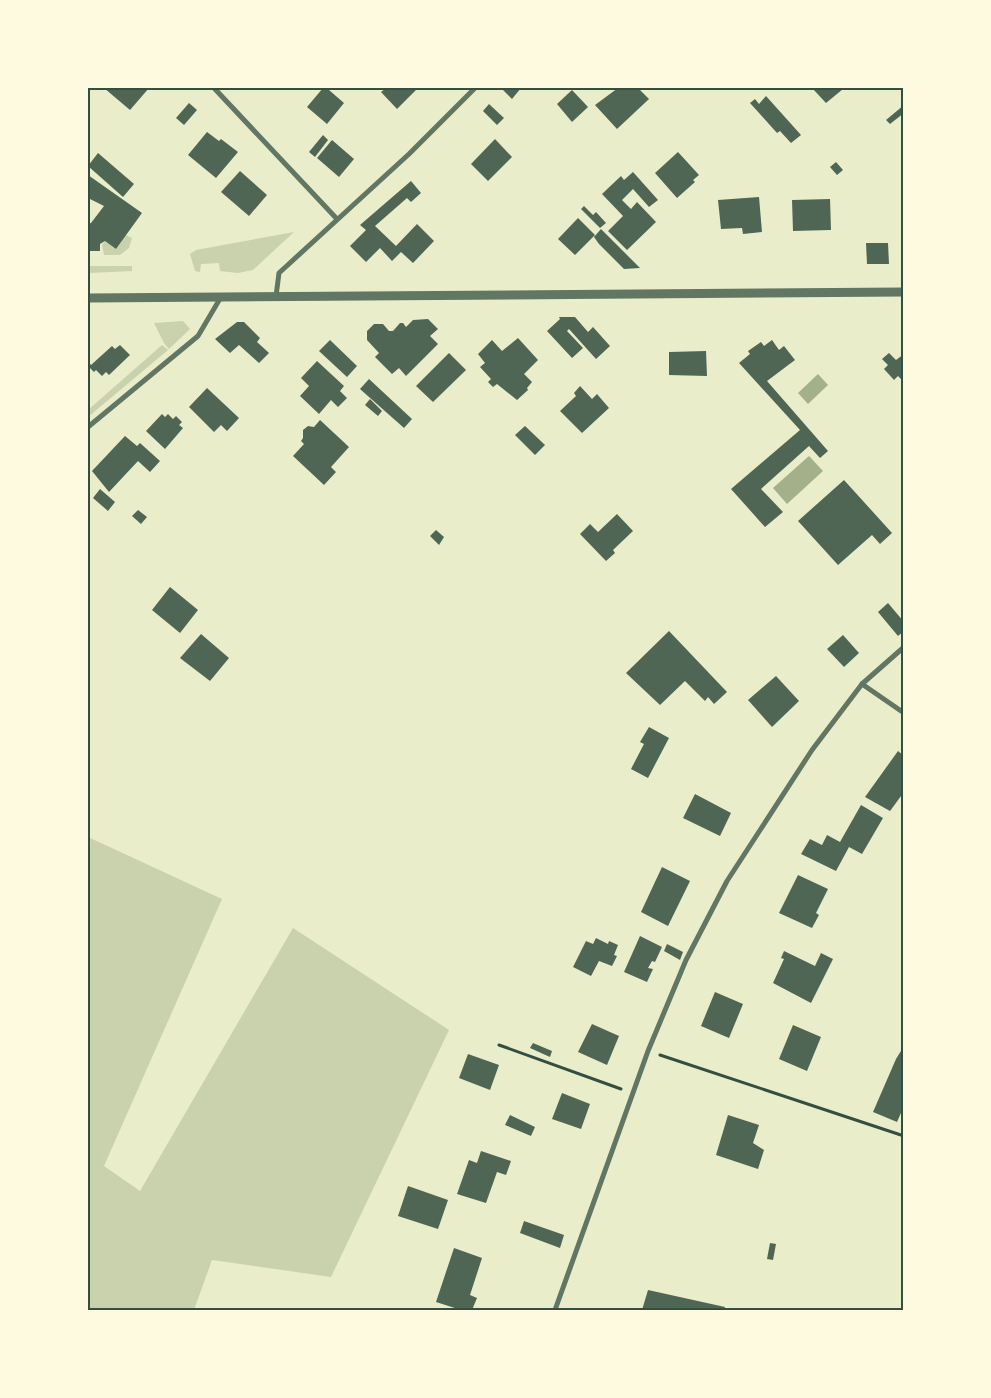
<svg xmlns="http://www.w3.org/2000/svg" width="991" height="1398" viewBox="0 0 991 1398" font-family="'Space Grotesk',sans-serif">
	<rect width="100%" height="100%" fill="#e9edc9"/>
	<g fill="#cad2ad">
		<polygon points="294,232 253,270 238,273 220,271 219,263 201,264 200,272 195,271 190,254 196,250"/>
		<polygon points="126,235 132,238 129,248 120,255 104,255 102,245 105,241 116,249"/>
		<polygon points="90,266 132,266 132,271 90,273"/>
		<polygon points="183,321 190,329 169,349 164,343 154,323"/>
		<polygon points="162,345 168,350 88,417 88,410"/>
		<polygon points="88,837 222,899 104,1166 140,1191 293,928 449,1030 331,1277 212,1260 194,1310 88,1310"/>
	</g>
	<g fill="#a3b18a">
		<polygon points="818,374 828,385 808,404 798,393"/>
		<polygon points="809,456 823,471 787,504 773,488"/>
	</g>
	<g fill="#4f6655">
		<polygon points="104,88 149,88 130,110"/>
		<polygon points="323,88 330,88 329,90 344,103 327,124 307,107"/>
		<polygon points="386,88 418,88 397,109 381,92"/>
		<polygon points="504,88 521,88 512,99 502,89"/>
		<polygon points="618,88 638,88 649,99 617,129 595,105"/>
		<polygon points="812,88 842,88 843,89 826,103"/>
		<polygon points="572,90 588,107 572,122 557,104"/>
		<polygon points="766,96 801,135 791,143 780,131 777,133 750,103 755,99 759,104"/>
		<polygon points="189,103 197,110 184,125 176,118"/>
		<polygon points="489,104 504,118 497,125 483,111"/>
		<polygon points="904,105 904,113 890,124 886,120"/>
		<polygon points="207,132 219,141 221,139 238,152 216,178 188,155"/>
		<polygon points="323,135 328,140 315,157 309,152"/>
		<polygon points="495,139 512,157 488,181 471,164"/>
		<polygon points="332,140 354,159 339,177 317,158"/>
		<polygon points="678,152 699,175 693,180 695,182 677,198 655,173"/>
		<polygon points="98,153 134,184 123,197 88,166"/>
		<polygon points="836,162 843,170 837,175 830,167"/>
		<polygon points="240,171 267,195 249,216 221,192"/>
		<polygon points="633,172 658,200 649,207 633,189 622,200 631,209 637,202 656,222 627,250 608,231 623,216 602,194 621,176 624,180"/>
		<polygon points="88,175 142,213 116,249 105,241 100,244 100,251 88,251 88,224 91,223 104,206 88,198"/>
		<polygon points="411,181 421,193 411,202 407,198 375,226 396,246 417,224 434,241 413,263 401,252 392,261 380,248 366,262 350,246 366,230 360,225"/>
		<polygon points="759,197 762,232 743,234 742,228 721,229 718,200"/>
		<polygon points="830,199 831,230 793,231 792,200"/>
		<polygon points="584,206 593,215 596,212 606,223 600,228 581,209"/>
		<polygon points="578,218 595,235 575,255 558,239"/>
		<polygon points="601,229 640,268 624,269 599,244 594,237"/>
		<polygon points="866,243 888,243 889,264 867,264"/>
		<polygon points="559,317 575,317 588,332 593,327 610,346 596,359 569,329 567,331 583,348 572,358 547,331 560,319"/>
		<polygon points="428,319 438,329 430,336 438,344 406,376 399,368 392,374 375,357 379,353 367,340 367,331 374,324 383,324 389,331 393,331 400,323 403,323 406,327 413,320"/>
		<polygon points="237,322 244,322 260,338 257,342 269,353 259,363 239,345 230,353 215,339"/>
		<polygon points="518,338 538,360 524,374 532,382 527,388 528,390 517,400 497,384 493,387 488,382 491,379 480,367 485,363 478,354 492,340 502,351"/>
		<polygon points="330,340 357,366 347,377 319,351"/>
		<polygon points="772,340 779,350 784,346 795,360 767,381 828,451 820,458 809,446 761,489 783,512 765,527 731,489 800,430 739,363 750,354 748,351 761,342 764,346"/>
		<polygon points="120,345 130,355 109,375 106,372 102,376 96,370 94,372 89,367 88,369 88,361 91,365 112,346 115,349"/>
		<polygon points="706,351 707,376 669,375 669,352"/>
		<polygon points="449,353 466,370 433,402 416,386"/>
		<polygon points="889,353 896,360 904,354 904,382 898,376 894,380 884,369 888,365 882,359"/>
		<polygon points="317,361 344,386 340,391 347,398 338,407 331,400 319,414 300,396 309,386 301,378"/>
		<polygon points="369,379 412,419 404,428 360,389"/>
		<polygon points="580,386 592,399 597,394 609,408 582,433 560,411 576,396 574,393"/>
		<polygon points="207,388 239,418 227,431 221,425 214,432 189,407"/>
		<polygon points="370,399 382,411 378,416 365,405"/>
		<polygon points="162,414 165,417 168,414 173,419 176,416 182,422 179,425 183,428 165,449 146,431"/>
		<polygon points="320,420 349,447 331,467 336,472 324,485 293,456 304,444 301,441 303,438 303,430 308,426 314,427"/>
		<polygon points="525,426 545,445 535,455 515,435"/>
		<polygon points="125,436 137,446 140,443 160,461 150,472 138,461 109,492 92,471"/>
		<polygon points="844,480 892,533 880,544 872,535 838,565 798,521"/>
		<polygon points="100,489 115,502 108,511 93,498"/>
		<polygon points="138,510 147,517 141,524 132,516"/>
		<polygon points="617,514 633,531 613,550 615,553 606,561 580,534 590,524 598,532"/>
		<polygon points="436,530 444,537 439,545 430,536"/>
		<polygon points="170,587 198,610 180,633 152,610"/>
		<polygon points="888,603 904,622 904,631 898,636 878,612"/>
		<polygon points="669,631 727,692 714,704 708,697 705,701 685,681 660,705 626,673"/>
		<polygon points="201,634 229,658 210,681 180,658"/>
		<polygon points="843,635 859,653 844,667 827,649"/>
		<polygon points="776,676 799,701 772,727 748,700"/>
		<polygon points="649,727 669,738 648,778 631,769 644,744 640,742"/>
		<polygon points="898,751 904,756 904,792 890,811 865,797"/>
		<polygon points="695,794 731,813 720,836 683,818"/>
		<polygon points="861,805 883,818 862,854 849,847 836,871 801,854 810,839 822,845 827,835 840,842"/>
		<polygon points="662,867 690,881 668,926 641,912"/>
		<polygon points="798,875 828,889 816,913 819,915 812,928 779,913"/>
		<polygon points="640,936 662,947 655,962 652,961 648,968 653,969 647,982 624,972"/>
		<polygon points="596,938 608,944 609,941 618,945 614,955 617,956 612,966 599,961 591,976 573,967 586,941 593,944"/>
		<polygon points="667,944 683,952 680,960 664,951"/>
		<polygon points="784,951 815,966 821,953 833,959 811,1003 773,983 784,959 781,958"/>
		<polygon points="715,992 743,1004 729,1038 701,1026"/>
		<polygon points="592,1024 619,1036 607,1065 578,1052"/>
		<polygon points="793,1025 821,1037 807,1071 779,1059"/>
		<polygon points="533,1043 552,1051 550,1057 530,1048"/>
		<polygon points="904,1046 904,1106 897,1122 873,1112 896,1059"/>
		<polygon points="468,1054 499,1065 490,1090 459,1078"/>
		<polygon points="562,1093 590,1104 581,1129 552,1119"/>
		<polygon points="510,1115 535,1127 531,1136 505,1125"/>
		<polygon points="728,1115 759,1125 753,1143 764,1150 758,1169 716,1155"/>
		<polygon points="481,1151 511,1161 506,1175 497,1172 486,1203 457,1194 469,1160 477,1163"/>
		<polygon points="408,1186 448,1200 438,1229 398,1216"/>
		<polygon points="524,1221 564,1235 560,1248 520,1233"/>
		<polygon points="770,1243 776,1244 773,1260 767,1259"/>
		<polygon points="454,1248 482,1258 470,1295 477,1298 472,1310 461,1310 436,1302"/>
		<polygon points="648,1290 725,1307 724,1310 642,1310"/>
	</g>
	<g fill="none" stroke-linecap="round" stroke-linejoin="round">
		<g stroke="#344e41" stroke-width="3">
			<polyline points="499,1045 621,1089"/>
			<polyline points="660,1055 904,1136"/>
		</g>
		<g stroke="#617663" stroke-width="5">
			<polyline points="214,88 337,219"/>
			<polyline points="276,296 279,273 409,154 475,88"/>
			<polyline points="88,427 198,336 221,297"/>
			<polyline points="862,684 904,713"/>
			<polyline points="555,1310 648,1051 686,960 727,881 812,750 862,684 904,647"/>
		</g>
		<polyline stroke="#617663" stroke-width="9" points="88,298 904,292"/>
	</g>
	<rect width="991" height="1398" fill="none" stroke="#fefae0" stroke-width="178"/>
	<rect x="89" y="89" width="813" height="1220" fill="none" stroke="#344e41" stroke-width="2"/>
</svg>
